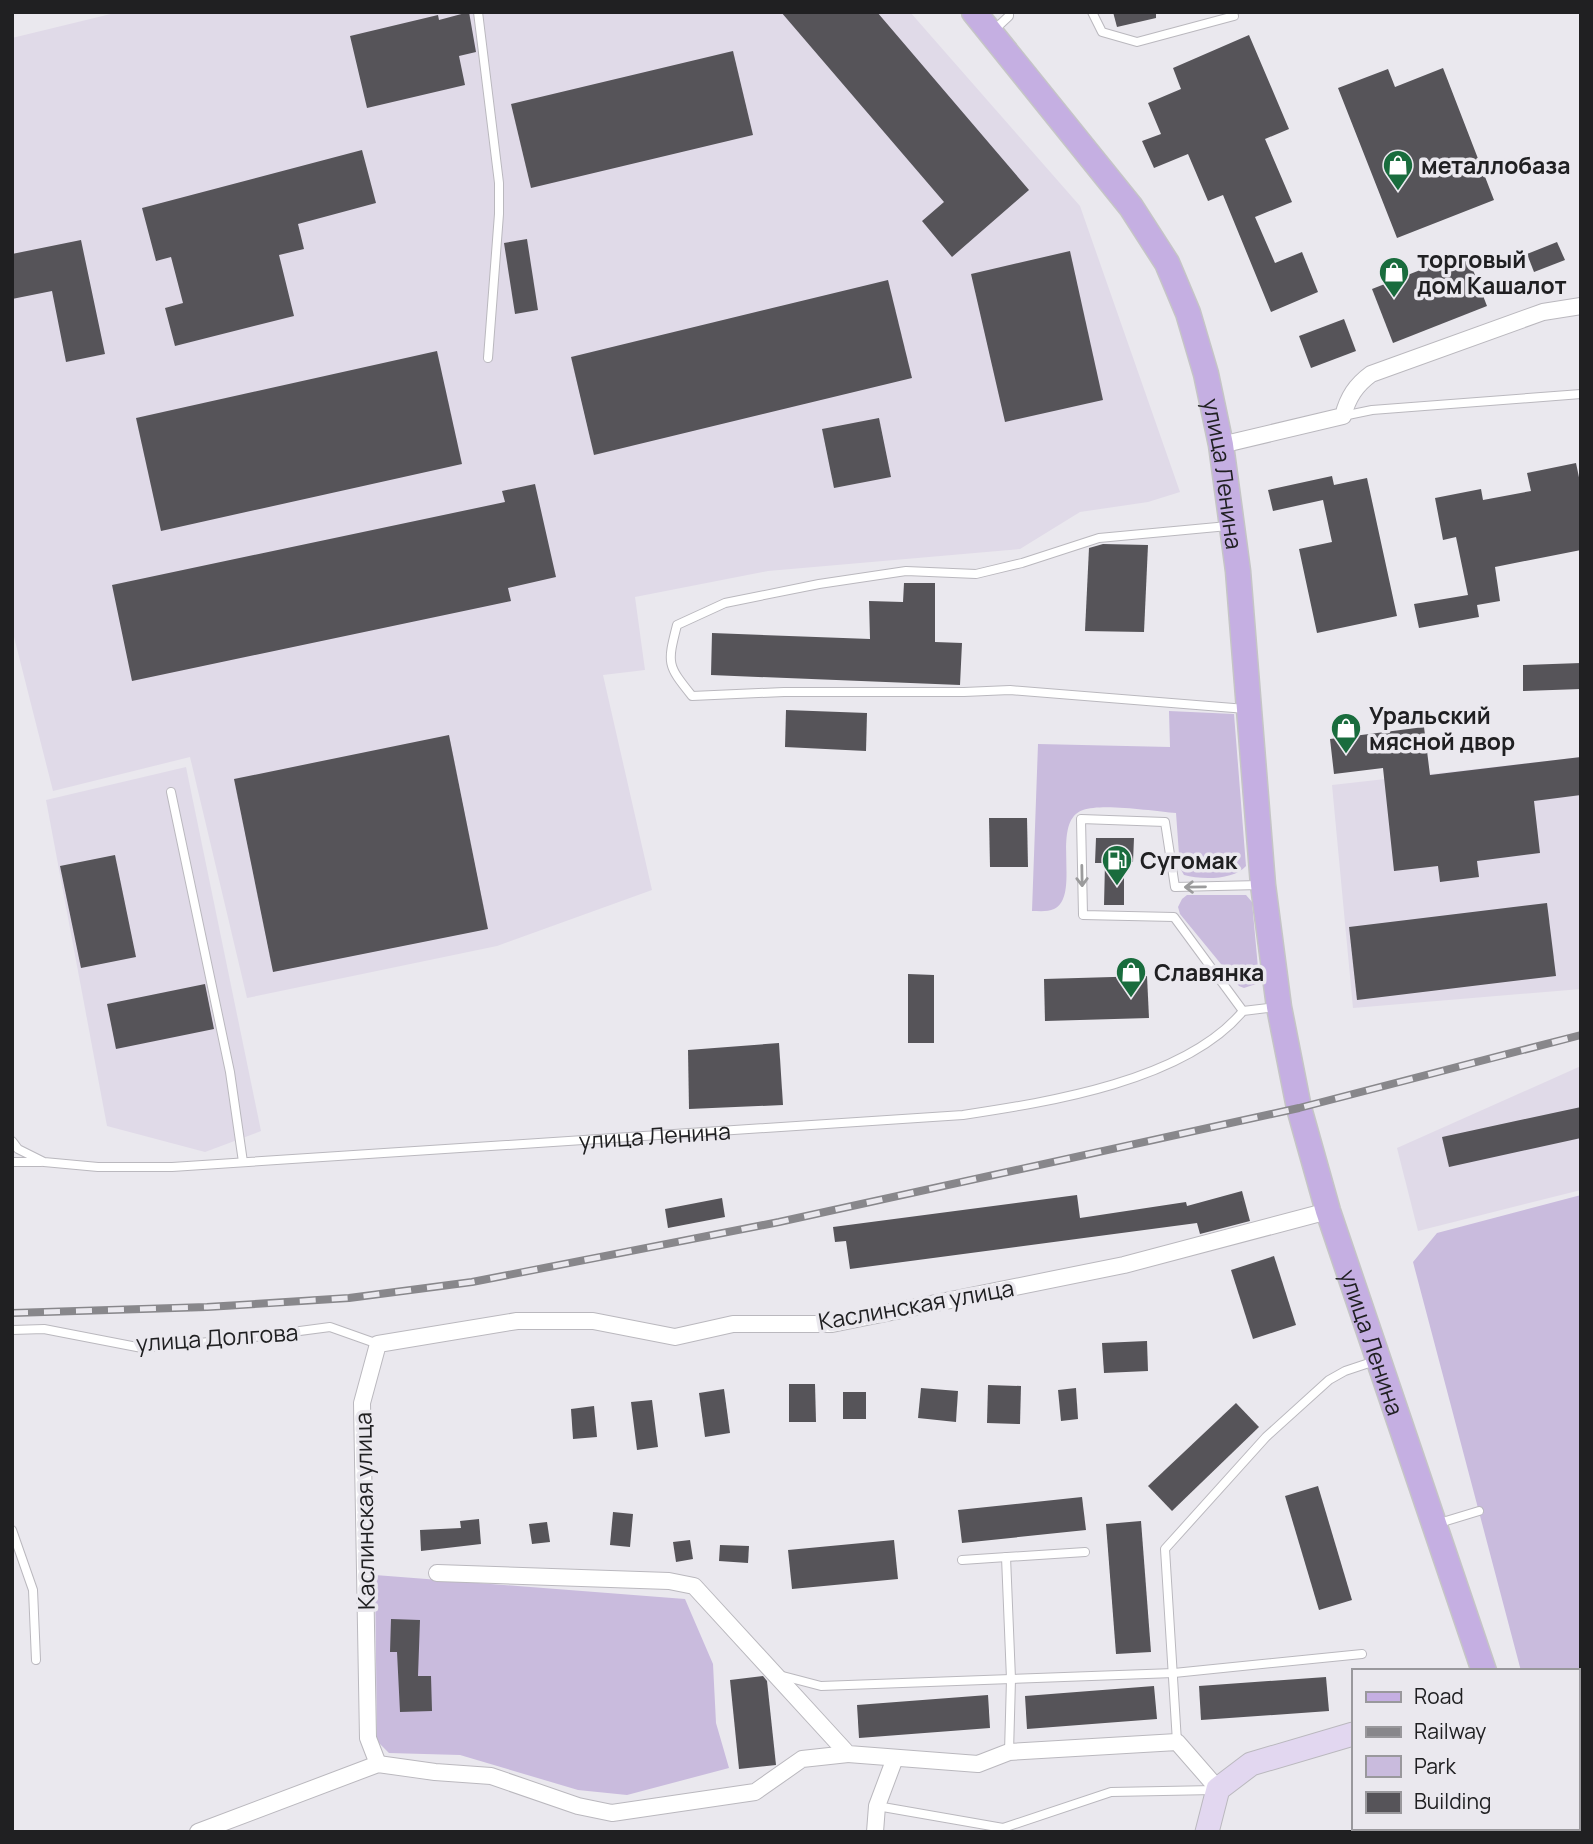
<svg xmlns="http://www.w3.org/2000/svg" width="1593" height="1844" viewBox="0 0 1593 1844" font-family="Manrope,sans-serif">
	<rect width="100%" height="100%" fill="#eae8ee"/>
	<g fill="#e0dae8">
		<polygon points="119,12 910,12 1080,206 1180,492 1148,502 1080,512 1020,549 768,571 635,597 645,670 603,675 652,890 497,946 247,998 190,757 53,791 12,629 12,38"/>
		<polygon points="1581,757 1581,989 1353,1008 1332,785"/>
		<polygon points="186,767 261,1131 205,1152 107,1126 46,800"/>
		<polygon points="1581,1066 1581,1190 1418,1231 1397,1148"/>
	</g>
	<g fill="#c9bbdd">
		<path d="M 1169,711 L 1234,714 L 1246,866 C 1234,880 1202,880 1184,875 L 1180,868 L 1176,813 C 1153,811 1102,803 1083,810 C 1049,822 1082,895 1054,909 C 1048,912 1039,911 1032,911 L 1038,744 L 1170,747 Z"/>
		<polygon points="1187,895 1246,895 1252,902 1259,979 1256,984 1244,988 1239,986 1180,914 1178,907 1182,899"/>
		<polygon points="1581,1195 1581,1817 1577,1816 1577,1671 1521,1671 1413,1262 1437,1233"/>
		<polygon points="375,1575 685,1599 713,1664 716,1723 729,1768 627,1795 578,1790 460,1755 389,1753 377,1741"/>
	</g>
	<g fill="#565459">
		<polygon points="469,12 476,52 459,56 465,85 367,108 350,36 438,15 439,20"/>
		<polygon points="781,12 877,12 1029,190 952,257 922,221 944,202"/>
		<polygon points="1113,12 1156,12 1156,18 1117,27"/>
		<polygon points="1249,35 1289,129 1265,139 1292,202 1255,217 1275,263 1302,252 1318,292 1271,312 1223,195 1208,201 1188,154 1154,168 1142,141 1161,134 1148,103 1181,89 1173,68"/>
		<polygon points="733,51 753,135 531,188 511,104"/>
		<polygon points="1443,68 1494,200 1397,238 1338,88 1388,69 1395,87"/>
		<polygon points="362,150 376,203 298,224 304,249 279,255 294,316 175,346 165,308 183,303 171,257 156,261 142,208"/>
		<polygon points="527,239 538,310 515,314 504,243"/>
		<polygon points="81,240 105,354 66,362 52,291 12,299 12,254"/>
		<polygon points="1557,242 1565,260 1534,272 1527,254"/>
		<polygon points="1070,251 1103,400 1005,422 971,274"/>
		<polygon points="1466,252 1487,306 1393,343 1372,289"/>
		<polygon points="888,280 912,378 594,455 571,357"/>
		<polygon points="1344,319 1356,351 1311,368 1299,336"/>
		<polygon points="437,351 462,464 161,531 136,418"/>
		<polygon points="879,418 891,477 834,488 822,429"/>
		<polygon points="1576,463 1581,487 1581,550 1495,567 1500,601 1477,605 1479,617 1419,628 1414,604 1468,595 1456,537 1443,540 1435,498 1481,489 1483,500 1531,491 1527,473"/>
		<polygon points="1332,476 1334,485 1367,478 1397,616 1317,633 1299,549 1332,542 1323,500 1273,511 1268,490"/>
		<polygon points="535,484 556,577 508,588 511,601 132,681 112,585 505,502 502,491"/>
		<polygon points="1103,544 1148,545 1144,632 1085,631 1089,548"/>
		<polygon points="904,583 935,583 935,642 962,643 960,685 711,675 712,633 870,639 869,601 903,602"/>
		<polygon points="1581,663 1581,689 1523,691 1523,665"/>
		<polygon points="786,710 867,713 866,751 785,747"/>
		<polygon points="1424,727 1430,775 1581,757 1581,795 1534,801 1540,853 1477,861 1479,877 1440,882 1438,866 1394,871 1383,768 1334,774 1330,739"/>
		<polygon points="449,735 488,929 273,972 234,779"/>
		<polygon points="989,818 1027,818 1028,867 990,867"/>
		<polygon points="1096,838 1134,838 1133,862 1124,862 1124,905 1104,905 1105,863 1095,863"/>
		<polygon points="115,855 136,957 81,968 60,866"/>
		<polygon points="1547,903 1556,976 1357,1000 1349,927"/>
		<polygon points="908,974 934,975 934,1043 908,1043"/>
		<polygon points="1147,976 1149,1018 1045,1021 1044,979"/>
		<polygon points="205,984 214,1029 116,1049 107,1004"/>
		<polygon points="779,1043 783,1105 689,1109 688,1050"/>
		<polygon points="1581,1107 1581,1138 1449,1167 1442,1137"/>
		<polygon points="1242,1191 1250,1221 1200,1234 1197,1223 850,1269 846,1241 835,1242 833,1227 1077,1195 1080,1218 1186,1202 1187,1206"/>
		<polygon points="722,1198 725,1217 668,1228 665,1209"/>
		<polygon points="1274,1256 1296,1325 1253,1339 1231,1270"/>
		<polygon points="1147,1341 1148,1371 1104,1373 1102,1343"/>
		<polygon points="789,1384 815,1384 816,1422 789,1422"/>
		<polygon points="988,1385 1021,1386 1020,1424 987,1423"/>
		<polygon points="921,1388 958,1391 956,1422 918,1418"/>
		<polygon points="1076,1388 1078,1419 1061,1421 1058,1390"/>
		<polygon points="724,1389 730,1433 705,1437 699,1393"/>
		<rect x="843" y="1392" width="23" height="27"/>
		<polygon points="652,1400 658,1447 637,1450 631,1402"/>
		<polygon points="1236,1403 1259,1427 1172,1511 1148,1486"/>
		<polygon points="594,1406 597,1437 573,1439 571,1409"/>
		<polygon points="1318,1486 1352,1600 1319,1610 1285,1496"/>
		<polygon points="1082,1497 1086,1530 962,1543 958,1510"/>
		<polygon points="613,1512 633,1514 630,1547 610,1545"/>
		<polygon points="479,1519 481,1544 421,1551 420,1530 461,1528 460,1521"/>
		<polygon points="1141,1521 1151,1652 1116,1654 1106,1524"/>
		<polygon points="547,1522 550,1542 532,1544 529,1524"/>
		<polygon points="690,1540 693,1559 676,1562 673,1542"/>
		<polygon points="894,1540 898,1579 792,1589 788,1550"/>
		<polygon points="720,1545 749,1546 748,1563 719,1561"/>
		<polygon points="391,1619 420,1620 418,1676 431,1676 432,1711 400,1712 397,1652 390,1652"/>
		<polygon points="763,1676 767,1681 776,1765 739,1769 730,1680"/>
		<polygon points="1326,1677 1329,1711 1201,1720 1199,1686"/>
		<polygon points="1154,1686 1157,1719 1027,1729 1025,1696"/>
		<polygon points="988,1695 990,1728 859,1738 857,1705"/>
	</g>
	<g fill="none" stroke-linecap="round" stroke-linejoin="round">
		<g stroke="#bab8be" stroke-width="10">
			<g id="lane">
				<polyline points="478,12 499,183 499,214 488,358"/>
				<polyline points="1092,12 1102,32 1137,42 1234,16"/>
				<polyline points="993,31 1009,16 1009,12"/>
				<polyline points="1343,416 1372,410 1581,394"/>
				<path d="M 1228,526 L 1099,538 L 1022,563 L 976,574 L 906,571 L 819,584 L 725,603 L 677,625 C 667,664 667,665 692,696 L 784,692 L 964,692 L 1010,690 L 1246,709"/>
				<polyline points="171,792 230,1072 243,1162"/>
				<polyline points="1243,1011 1174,917 1083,915 1081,819 1165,822 1175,887 1260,885"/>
				<path id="s1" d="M 12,1141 L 18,1149 L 44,1162 L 98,1167 L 172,1167 L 963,1115 C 1049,1102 1185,1081 1243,1011 L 1276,1007"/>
				<polyline points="12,1162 41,1162"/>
				<polyline points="12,1330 44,1329 142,1348 232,1340 330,1327 378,1344"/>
				<polyline points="1436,1524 1479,1511"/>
				<polyline points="12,1530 33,1590 36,1660"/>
				<polyline points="1006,1557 1011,1679 1009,1752"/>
				<polyline points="962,1560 1085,1552"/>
				<polyline points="779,1675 821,1686 1011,1679 1174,1673 1362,1654"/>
				<polyline points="1177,1742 1165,1549 1266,1437 1329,1380 1345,1371 1375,1361"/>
				<polyline points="877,1806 1003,1828 1111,1792 1215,1790"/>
			</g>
		</g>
		<g stroke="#bab8be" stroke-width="18">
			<g id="street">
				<path d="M 1221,445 L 1343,416 C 1348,397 1356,385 1371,374 L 1543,312 L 1581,306"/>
				<polyline points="437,1573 669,1581 694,1586 848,1754 978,1764 1009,1752 1177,1742 1218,1789"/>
				<polyline points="378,1764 368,1738 362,1403 378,1344 517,1321 593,1321 675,1337 733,1324 832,1324 1124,1265 1328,1211"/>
				<polyline points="198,1832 378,1764 435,1772 491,1776 578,1806 612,1813 755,1792 802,1759 848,1754"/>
				<polyline points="875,1832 877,1806 895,1758"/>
			</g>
		</g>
		<g stroke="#bab8be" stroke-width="25">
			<polyline id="secondary" points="1207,1832 1218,1789 1251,1764 1353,1734"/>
		</g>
		<g stroke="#c5c5c6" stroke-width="27">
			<g id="primary">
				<path id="s2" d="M 974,12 L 1131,207 L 1167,263 L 1188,313 L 1206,374 L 1221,445 L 1238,571 L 1263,885 L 1279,1007 L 1299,1108 L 1328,1211 L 1484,1671"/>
				<polyline points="1539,1828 1541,1832"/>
			</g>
		</g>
		<polyline stroke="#807f83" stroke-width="3.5" stroke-dasharray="3.5 5" stroke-linecap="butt" points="1505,1828 1506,1832"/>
		<use href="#lane" stroke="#fff" stroke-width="8"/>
		<use href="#street" stroke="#fff" stroke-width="16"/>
		<use href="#secondary" stroke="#e2d7f0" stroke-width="23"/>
		<use href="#primary" stroke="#c5afe2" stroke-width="24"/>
		<g stroke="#88878b" stroke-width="8">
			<polyline id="rail" points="12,1313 207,1307 349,1298 472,1282 779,1222 1299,1108 1581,1035"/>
		</g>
		<use href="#rail" stroke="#eae8ee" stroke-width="5" stroke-dasharray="16" stroke-linecap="butt"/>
	</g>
	<defs><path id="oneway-shaft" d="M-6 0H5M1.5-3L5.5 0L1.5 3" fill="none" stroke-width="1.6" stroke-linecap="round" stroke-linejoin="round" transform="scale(1.75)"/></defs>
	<g stroke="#9b9b9c">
		<use href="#oneway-shaft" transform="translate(1082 876) rotate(89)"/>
		<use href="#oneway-shaft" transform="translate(1195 887) rotate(179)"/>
	</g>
	<defs>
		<g id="shop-pin" transform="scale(1.575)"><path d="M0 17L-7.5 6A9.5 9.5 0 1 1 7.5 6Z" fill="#196c3d" stroke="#eae8ee"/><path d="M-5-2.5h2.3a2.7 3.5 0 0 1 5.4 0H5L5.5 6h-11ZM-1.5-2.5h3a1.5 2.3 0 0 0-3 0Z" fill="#fff"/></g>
		<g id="fuel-pin" transform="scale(1.575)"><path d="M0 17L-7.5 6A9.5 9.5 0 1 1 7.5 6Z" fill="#196c3d" stroke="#eae8ee"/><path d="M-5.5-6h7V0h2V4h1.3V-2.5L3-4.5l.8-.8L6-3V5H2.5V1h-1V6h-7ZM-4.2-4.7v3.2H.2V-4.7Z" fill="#fff"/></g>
	</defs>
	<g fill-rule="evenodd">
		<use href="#shop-pin" x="1398" y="165"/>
		<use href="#shop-pin" x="1394" y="272"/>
		<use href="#shop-pin" x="1346" y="728"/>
		<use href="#fuel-pin" x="1117" y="860"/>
		<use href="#shop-pin" x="1131" y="972"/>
	</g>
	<g text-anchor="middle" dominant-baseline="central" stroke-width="7" stroke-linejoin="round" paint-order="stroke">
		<g font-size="23" font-weight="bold" fill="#202022" stroke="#eae8ee" text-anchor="start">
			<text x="1421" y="165">металлобаза</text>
			<text x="1417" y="259">торговый<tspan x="1417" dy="26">дом Кашалот</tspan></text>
			<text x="1369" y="715">Уральский<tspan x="1369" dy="26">мясной двор</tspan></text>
			<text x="1140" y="860">Сугомак</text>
			<text x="1154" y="972">Славянка</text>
		</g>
		<g font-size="23" fill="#202022" stroke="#eae8ee">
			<text stroke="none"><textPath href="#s2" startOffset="536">улица Ленина</textPath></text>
			<text stroke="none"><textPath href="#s1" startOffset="651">улица Ленина</textPath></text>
			<text transform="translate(916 1304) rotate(-10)">Каслинская улица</text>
			<text transform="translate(217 1337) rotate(-4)">улица Долгова</text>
			<text stroke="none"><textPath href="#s2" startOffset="1421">улица Ленина</textPath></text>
			<text transform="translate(364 1511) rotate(-91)">Каслинская улица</text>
		</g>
	</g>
	<rect width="1593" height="1844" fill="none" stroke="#202022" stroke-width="28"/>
	<rect x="1352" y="1669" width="228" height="161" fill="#eae8ee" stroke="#99989c" stroke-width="2"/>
	<rect x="1366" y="1692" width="35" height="10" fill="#c5afe2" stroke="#99989c" stroke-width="2"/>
	<text x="1414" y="1704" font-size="21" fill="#202022">Road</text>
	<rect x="1366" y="1727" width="35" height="10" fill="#88878b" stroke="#99989c" stroke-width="2"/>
	<text x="1414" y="1739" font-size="21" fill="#202022">Railway</text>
	<rect x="1366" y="1756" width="35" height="21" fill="#c9bbdd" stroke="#99989c" stroke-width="2"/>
	<text x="1414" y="1774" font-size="21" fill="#202022">Park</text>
	<rect x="1366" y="1792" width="35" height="21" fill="#565459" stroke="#99989c" stroke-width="2"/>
	<text x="1414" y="1809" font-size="21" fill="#202022">Building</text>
</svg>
